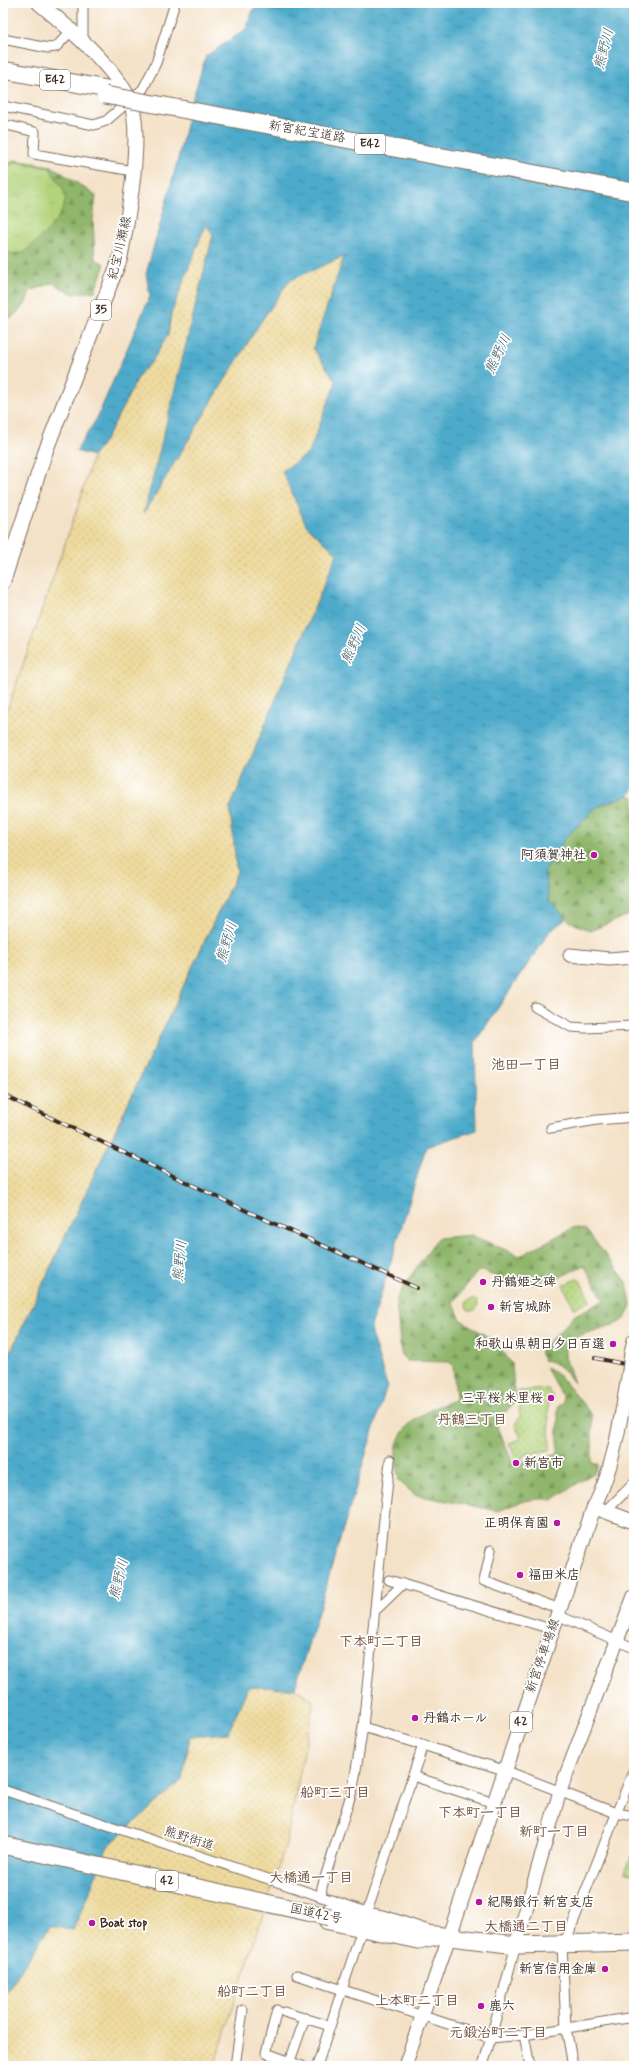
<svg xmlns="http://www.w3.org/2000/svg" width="637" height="2069" viewBox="0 0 637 2069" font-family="Mynerve,'Klee One',sans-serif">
	<defs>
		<pattern id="grass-dots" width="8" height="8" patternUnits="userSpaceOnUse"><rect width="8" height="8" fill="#b4d47b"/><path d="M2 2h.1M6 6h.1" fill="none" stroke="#9cb66a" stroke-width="1.8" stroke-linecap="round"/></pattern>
		<pattern id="forest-firs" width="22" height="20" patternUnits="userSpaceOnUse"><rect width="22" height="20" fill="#8fb66b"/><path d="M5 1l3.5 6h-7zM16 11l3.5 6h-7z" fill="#769457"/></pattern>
		<pattern id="sand-dots" width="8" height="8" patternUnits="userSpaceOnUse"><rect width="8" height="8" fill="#eeda9e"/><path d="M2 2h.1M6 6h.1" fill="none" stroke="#cdbb88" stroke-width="1.8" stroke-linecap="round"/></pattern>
		<pattern id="park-tufts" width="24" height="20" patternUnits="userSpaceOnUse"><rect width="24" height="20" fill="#b4d47b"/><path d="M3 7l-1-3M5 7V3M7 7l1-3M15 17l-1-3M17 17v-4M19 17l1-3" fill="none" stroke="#9cb66a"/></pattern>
		<pattern id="garden-furrows" width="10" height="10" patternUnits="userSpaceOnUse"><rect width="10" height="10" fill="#b4d47b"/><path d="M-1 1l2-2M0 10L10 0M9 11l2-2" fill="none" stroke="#9cb66a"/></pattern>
		<pattern id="water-ripples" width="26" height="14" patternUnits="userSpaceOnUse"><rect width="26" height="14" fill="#4daacb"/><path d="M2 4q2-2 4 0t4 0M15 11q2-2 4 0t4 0" fill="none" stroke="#418ba4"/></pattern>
	</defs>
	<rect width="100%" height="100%" fill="#fff"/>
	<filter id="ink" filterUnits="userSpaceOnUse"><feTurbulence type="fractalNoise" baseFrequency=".025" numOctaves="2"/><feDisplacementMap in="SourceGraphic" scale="8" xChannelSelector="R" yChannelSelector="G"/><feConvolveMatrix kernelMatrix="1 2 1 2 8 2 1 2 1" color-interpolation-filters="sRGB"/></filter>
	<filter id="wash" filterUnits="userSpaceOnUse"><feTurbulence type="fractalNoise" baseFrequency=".012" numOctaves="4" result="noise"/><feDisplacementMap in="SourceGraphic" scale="16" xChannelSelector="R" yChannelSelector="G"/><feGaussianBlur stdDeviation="0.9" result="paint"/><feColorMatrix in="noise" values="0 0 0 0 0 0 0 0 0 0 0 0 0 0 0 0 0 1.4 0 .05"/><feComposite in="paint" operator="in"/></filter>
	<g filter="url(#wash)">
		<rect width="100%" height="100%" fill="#f4e2c8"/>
		<g fill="url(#grass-dots)" stroke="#787f4c">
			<polygon points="579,1278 590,1301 574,1308 563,1285"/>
			<polygon points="548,1389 553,1398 548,1402 550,1450 523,1455 523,1458 516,1460 509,1443 521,1439 515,1424 520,1417 517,1391"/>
		</g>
		<g fill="url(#forest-firs)" stroke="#657044">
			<polygon points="15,160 52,166 96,196 93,221 95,259 105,264 95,291 73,294 53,283 30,291 25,305 11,318 3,313 3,165 6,166"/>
			<polygon points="629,795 634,797 634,913 590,931 569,921 549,901 544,872 565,838 598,806"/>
			<path d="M 574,1227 L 586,1230 L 627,1282 L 631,1305 L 625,1319 L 616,1324 L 581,1335 L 573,1340 L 565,1349 L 565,1357 L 574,1383 C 566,1372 557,1361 543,1360 L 540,1351 L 575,1315 L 604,1300 L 584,1265 L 546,1284 L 509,1283 L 483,1271 L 478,1271 L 453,1302 L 461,1320 L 495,1341 L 512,1364 L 515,1402 L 496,1422 L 513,1464 L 555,1455 L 558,1452 L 558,1407 L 563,1402 L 563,1397 L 546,1368 L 560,1376 L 592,1415 L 592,1461 L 594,1464 L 598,1464 L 595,1472 L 552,1500 C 534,1496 516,1503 499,1511 L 415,1495 L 399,1481 C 398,1471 395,1458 396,1449 C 401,1421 430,1409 454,1400 L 456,1396 L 453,1366 L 449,1362 L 407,1361 L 401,1353 L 396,1301 L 404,1285 L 438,1238 L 471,1235 L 520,1256 Z"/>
		</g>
		<g fill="url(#sand-dots)" stroke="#94825e">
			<polygon points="205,216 213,235 145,511 258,326 289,280 345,256 313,348 336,382 309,453 306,525 337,554 230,808 237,872 12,1349 3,1364 3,722 78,506 93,456 106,439 141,372 151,363 168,335 171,314"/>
			<polygon points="248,1687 295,1688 314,1701 286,1844 214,2066 3,2066 3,1998 50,1926 73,1930 108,1846 182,1780 190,1736 228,1733"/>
		</g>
		<g fill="url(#park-tufts)" stroke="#787f4c">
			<path d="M 15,162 L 50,168 C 53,176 65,188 65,195 C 68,215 37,241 23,253 L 3,253 L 3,168 Z"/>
			<polygon points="632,1854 634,1855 634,1875 625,1872"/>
		</g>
		<circle fill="url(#garden-furrows)" stroke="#787f4c" cx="472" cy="1305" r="6"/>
		<polygon fill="url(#water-ripples)" stroke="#446a74" points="256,3 634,3 634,789 629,795 598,806 565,838 544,872 549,901 566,919 550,931 475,1042 477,1130 426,1147 370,1330 387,1385 295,1688 248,1687 228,1733 190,1736 182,1780 108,1846 73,1930 50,1926 3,1996 3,1364 12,1349 237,873 230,808 337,554 306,525 282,471 309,453 336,382 313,348 344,256 289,281 258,326 144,513 213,235 206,224 171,314 168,335 151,363 141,372 106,439 93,456 76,451 97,418 150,296 146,274 177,163 191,104 206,56 245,30"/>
	</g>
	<g filter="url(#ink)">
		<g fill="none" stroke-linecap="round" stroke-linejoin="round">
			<g stroke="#7c6a5a" stroke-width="11">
				<g id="street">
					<polyline points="3,39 48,48 56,47 71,31"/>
					<polyline points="83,43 83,3"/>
					<polyline points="3,106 94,125 106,121 143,89 156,63 175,3"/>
					<polyline points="3,124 35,132 34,154 133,171"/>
					<polyline points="535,1007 571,1027 585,1028 634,1026"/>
					<polyline points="551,1128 597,1120 634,1117"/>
					<polyline points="605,1512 634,1483"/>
					<polyline points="491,1550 484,1581 560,1609"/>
					<polyline points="389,1580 551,1629"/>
					<polyline points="377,1609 403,1584"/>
					<polyline points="557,1615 634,1648"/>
					<polyline points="363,1727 504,1770 616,1813 634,1816"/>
					<polyline points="413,1776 494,1803"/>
					<polyline points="3,1790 367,1912"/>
					<polyline points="321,1897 322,1887 353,1788 363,1727 390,1460"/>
					<polygon points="328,1908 357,1913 367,1912 387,1916 449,1937 419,1944 325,1924 323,1921 326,1910"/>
					<polyline points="367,1912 423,1745"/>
					<polyline points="297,1975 491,2038 524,2035 634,2017"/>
					<polyline points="277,2010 266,2053 302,2066"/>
					<polyline points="284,2012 330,2026"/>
					<polyline points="524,2035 530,2066"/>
					<polyline points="290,2061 305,2018"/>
					<polyline points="235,2066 243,2010"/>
					<polyline points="317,2066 361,1932"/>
					<polyline points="483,2066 516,1945"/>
					<polyline points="573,2066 566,2028 562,1945 569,1933 634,1769"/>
				</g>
			</g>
			<g stroke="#7c6a5a" stroke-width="15">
				<g id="secondary">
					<polyline points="570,955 609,959 634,957"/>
					<polyline points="631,1353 634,1340"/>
					<path d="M 594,1507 C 615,1465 621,1416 629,1371"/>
					<polyline points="516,1945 560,1791 634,1596"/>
					<polyline points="405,2066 449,1937"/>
				</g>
			</g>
			<g stroke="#7c6a5a" stroke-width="16">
				<g id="primary">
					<path d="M 3,582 L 46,450 L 120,259 C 127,224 144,132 130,101 C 115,67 68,27 39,3"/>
					<polyline points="449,1937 594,1507 634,1522"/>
				</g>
			</g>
			<g stroke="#7c6a5a" stroke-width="19">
				<g id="highway">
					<polyline points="3,70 107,89"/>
					<polyline points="330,1917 410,1932 516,1945 634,1942"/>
				</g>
			</g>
			<use href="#street" stroke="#fff" stroke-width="9"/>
			<use href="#secondary" stroke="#fff" stroke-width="13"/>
			<use href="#primary" stroke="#fff" stroke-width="14"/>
			<use href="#highway" stroke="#fff" stroke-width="17"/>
			<g stroke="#3b2a1e" stroke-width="4">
				<g id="rail">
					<polyline points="3,1095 251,1213 417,1288"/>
					<polyline points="595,1358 634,1366"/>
				</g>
			</g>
			<use href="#rail" stroke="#fff" stroke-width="2.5" stroke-dasharray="8" stroke-linecap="butt"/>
			<g stroke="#7c6a5a" stroke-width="15" stroke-linecap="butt">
				<polyline id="secondary-bridge" points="629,1371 631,1353"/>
			</g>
			<g stroke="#7c6a5a" stroke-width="19" stroke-linecap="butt">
				<g id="highway-bridge">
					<polyline points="105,95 634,192"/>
					<polyline points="3,1845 330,1917"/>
				</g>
			</g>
			<use href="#secondary-bridge" stroke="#fff" stroke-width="13"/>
			<use href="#highway-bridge" stroke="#fff" stroke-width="17"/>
		</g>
	</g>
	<g fill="#b5179e" stroke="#fff" stroke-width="1.5">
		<circle cx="594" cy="855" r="4"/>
		<circle cx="483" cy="1282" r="4"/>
		<circle cx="491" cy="1307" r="4"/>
		<circle cx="613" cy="1344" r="4"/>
		<circle cx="551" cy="1398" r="4"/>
		<circle cx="516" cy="1463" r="4"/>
		<circle cx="557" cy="1523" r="4"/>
		<circle cx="520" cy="1575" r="4"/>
		<circle cx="415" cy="1718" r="4"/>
		<circle cx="479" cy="1902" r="4"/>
		<circle cx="92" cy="1923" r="4"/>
		<circle cx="605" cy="1969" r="4"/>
		<circle cx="481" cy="2006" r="4"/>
	</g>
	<g text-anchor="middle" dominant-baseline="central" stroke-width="3.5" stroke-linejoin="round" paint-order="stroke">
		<g fill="#fff" stroke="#766a62" stroke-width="1">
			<rect x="40" y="70" width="30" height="20" rx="3"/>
			<rect x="355" y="134" width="30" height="20" rx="3"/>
			<rect x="91" y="300" width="20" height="20" rx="3"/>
			<rect x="510" y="1712" width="22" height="20" rx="3"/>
			<rect x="156" y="1871" width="22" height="20" rx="3"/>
		</g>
		<g font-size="12" font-weight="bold" fill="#3b2a1e">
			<text x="55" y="80">E42</text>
			<text x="370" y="144">E42</text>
			<text x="101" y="310">35</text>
			<text x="521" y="1722">42</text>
			<text x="167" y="1881">42</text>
		</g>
		<g font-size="13" fill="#3b2a1e" stroke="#fff">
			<text transform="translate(307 132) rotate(10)">新宮紀宝道路</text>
			<text transform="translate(120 248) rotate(-77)">紀宝川瀬線</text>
			<text transform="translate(543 1656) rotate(-71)">新宮停車場線</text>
			<text transform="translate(189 1839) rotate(18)">熊野街道</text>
			<text transform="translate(316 1914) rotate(12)">国道42号</text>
		</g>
		<g font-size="13" font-weight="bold" fill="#3b2a1e" stroke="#fff" text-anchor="start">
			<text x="586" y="855" text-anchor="end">阿須賀神社</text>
			<text x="491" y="1282">丹鶴姫之碑</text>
			<text x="499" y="1307">新宮城跡</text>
			<text x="605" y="1344" text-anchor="end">和歌山県朝日夕日百選</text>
			<text x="543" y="1398" text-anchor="end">三平桜 米里桜</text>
			<text x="524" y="1463">新宮市</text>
			<text x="549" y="1523" text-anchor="end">正明保育園</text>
			<text x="528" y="1575">福田米店</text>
			<text x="423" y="1718">丹鶴ホール</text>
			<text x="487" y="1902">紀陽銀行 新宮支店</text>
			<text x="100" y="1923">Boat stop</text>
			<text x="597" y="1969" text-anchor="end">新宮信用金庫</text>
			<text x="489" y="2006">鹿六</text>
		</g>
		<g font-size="14" font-style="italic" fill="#425d63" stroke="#fff">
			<text transform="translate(604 49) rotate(-75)">熊野川</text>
			<text transform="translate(498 354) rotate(-64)">熊野川</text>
			<text transform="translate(354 644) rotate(-66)">熊野川</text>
			<text transform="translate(227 942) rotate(-73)">熊野川</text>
			<text transform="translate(180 1261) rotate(-84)">熊野川</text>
			<text transform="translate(119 1579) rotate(-76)">熊野川</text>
		</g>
		<g font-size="14" font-weight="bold" fill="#724f3a" stroke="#fff">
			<text x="526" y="1065">池田一丁目</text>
			<text x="472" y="1420">丹鶴三丁目</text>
			<text x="381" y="1642">下本町二丁目</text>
			<text x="335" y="1793">船町三丁目</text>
			<text x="480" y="1813">下本町一丁目</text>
			<text x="554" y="1832">新町一丁目</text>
			<text x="311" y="1878">大橋通一丁目</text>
			<text x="526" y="1927">大橋通二丁目</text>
			<text x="252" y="1992">船町二丁目</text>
			<text x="417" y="2001">上本町二丁目</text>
			<text x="498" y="2033">元鍛治町二丁目</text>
		</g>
	</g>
	<rect width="637" height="2069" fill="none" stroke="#fff" stroke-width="16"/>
</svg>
